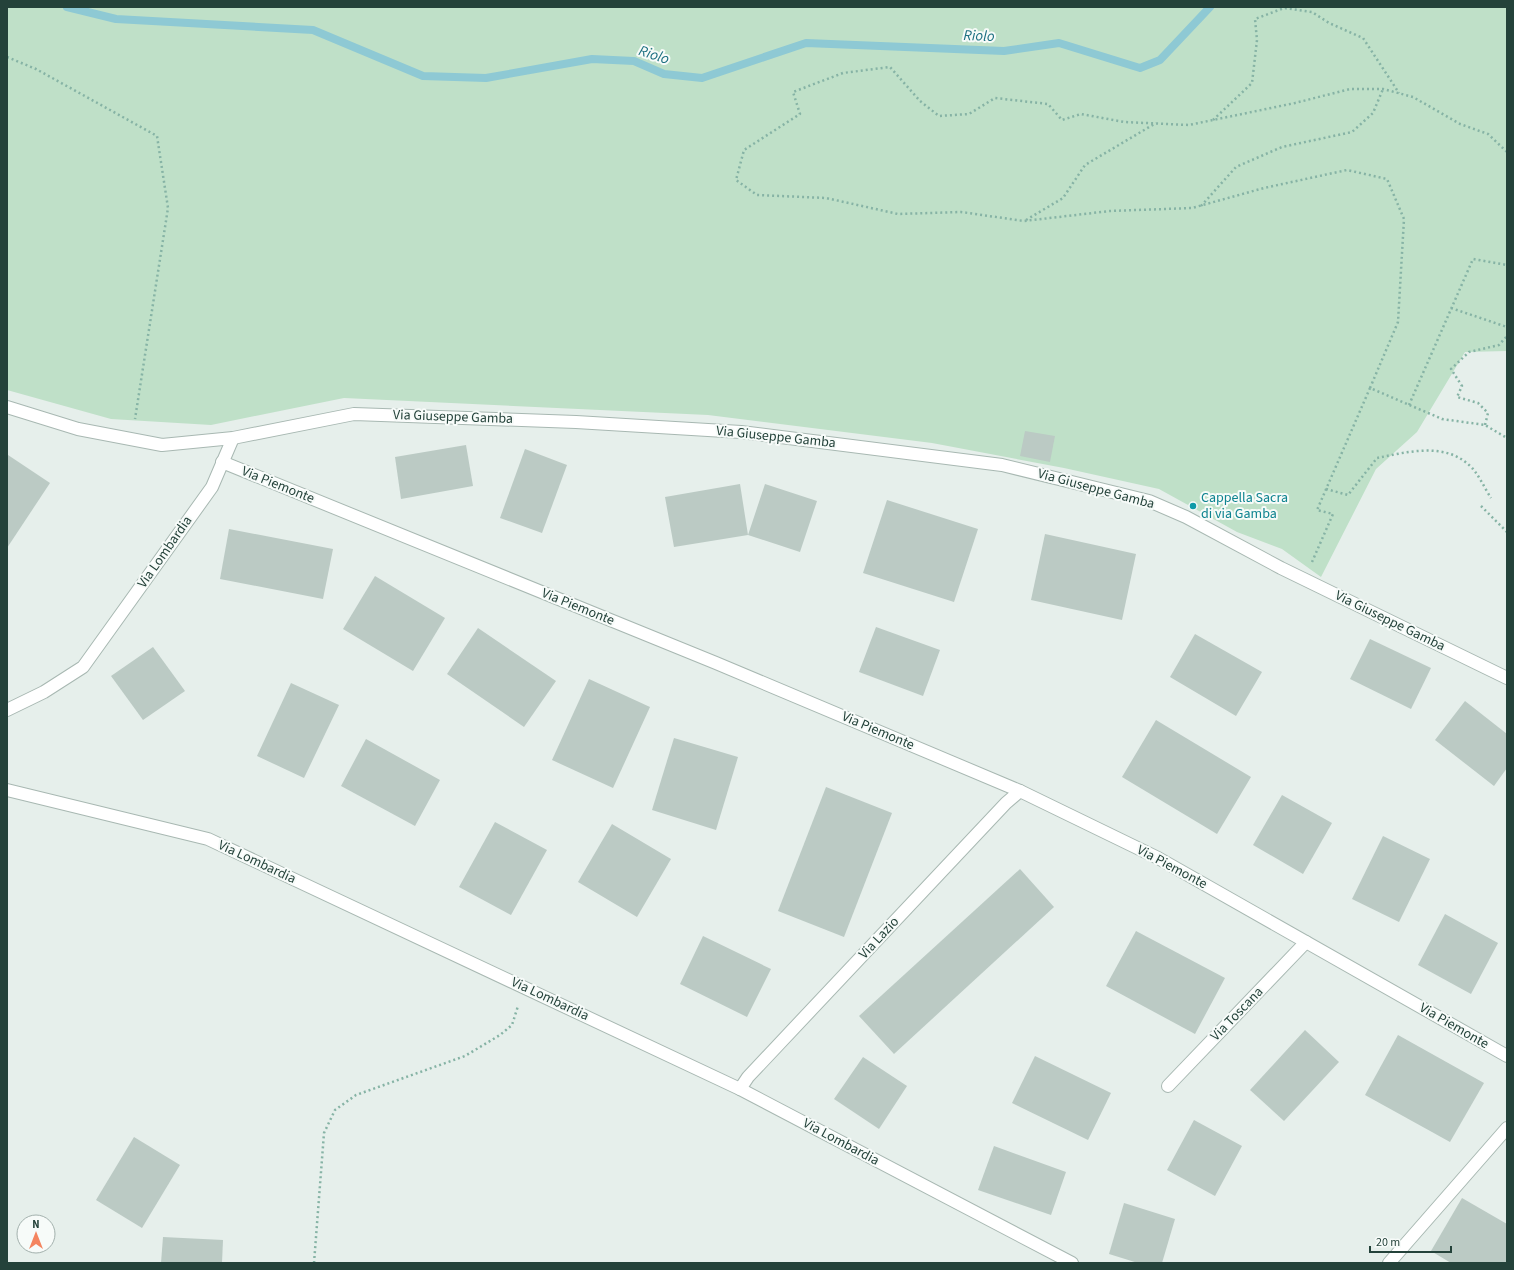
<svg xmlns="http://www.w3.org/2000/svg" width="1514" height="1270" viewBox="0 0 1514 1270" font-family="'Source Sans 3',sans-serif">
	<rect width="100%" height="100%" fill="#e6efeb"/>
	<polygon fill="#bfe0c8" points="7,7 1507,7 1507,351 1465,352 1417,432 1376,469 1321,577 1282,549 1237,532 1159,489 1064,468 932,443 708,415 344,398 211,425 111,419 7,390"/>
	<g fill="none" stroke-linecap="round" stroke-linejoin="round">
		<polyline stroke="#8ec9d4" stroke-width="8" points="67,7 116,19 313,30 423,76 486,78 592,59 634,61 664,74 702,78 806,43 1004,51 1059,43 1140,68 1160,60 1210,7"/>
	</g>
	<g fill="#bbcac4">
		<polygon points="1025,431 1055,436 1050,462 1020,456"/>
		<polygon points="466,445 473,486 401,499 395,457"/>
		<polygon points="525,449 567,465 542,533 500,518"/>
		<polygon points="8,455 50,483 7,548 7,457"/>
		<polygon points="740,484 748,535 765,484 817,501 800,552 748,535 674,547 665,497"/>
		<polygon points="887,500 978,529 954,602 863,573"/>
		<polygon points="229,529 333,549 323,599 220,579"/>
		<polygon points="1045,534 1136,554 1122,620 1031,600"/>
		<polygon points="375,576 445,618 413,671 343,629"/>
		<polygon points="876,627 940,650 923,696 859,672"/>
		<polygon points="478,628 556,681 524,727 447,674"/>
		<polygon points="1195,634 1262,672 1236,716 1170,677"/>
		<polygon points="1370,639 1431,668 1411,709 1350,679"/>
		<polygon points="153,647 185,691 143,720 111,676"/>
		<polygon points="589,679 650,707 613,788 552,760"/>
		<polygon points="291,683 339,705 304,778 257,756"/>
		<polygon points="1465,701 1507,734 1507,768 1494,786 1435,740"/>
		<polygon points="1156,720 1251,777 1217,834 1122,777"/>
		<polygon points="674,738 738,757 716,830 652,810"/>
		<polygon points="366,739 440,780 415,826 341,786"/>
		<polygon points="826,787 892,813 844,937 778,911"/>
		<polygon points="1282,795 1332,823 1303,874 1253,845"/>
		<polygon points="495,822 547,850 511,915 459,887"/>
		<polygon points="612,824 671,859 637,917 578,882"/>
		<polygon points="1383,836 1430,859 1399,922 1352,899"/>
		<polygon points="1020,869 1054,907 894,1054 859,1016"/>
		<polygon points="1445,914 1498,943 1471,994 1418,965"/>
		<polygon points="1136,931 1225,978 1195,1034 1106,986"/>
		<polygon points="703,936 771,969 747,1017 680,984"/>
		<polygon points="1305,1030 1339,1062 1284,1121 1250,1090"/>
		<polygon points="1398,1035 1484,1083 1450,1142 1365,1095"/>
		<polygon points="1035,1056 1111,1093 1088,1140 1012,1103"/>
		<polygon points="863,1057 907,1086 879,1129 834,1099"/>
		<polygon points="1194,1120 1242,1146 1215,1196 1167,1170"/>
		<polygon points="134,1137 180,1165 142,1228 96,1200"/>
		<polygon points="994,1146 1066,1172 1051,1215 978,1190"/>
		<polygon points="1462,1198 1507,1224 1507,1263 1451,1263 1431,1251"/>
		<polygon points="1124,1203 1175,1219 1162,1263 1138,1263 1109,1254"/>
		<polygon points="163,1237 223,1240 222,1263 161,1263"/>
	</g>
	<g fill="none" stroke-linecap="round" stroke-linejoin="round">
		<g stroke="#a8b8b2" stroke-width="14">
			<g id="minor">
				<polyline points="7,407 78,429 162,445 233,438 354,414 576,422 741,432 1002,465 1149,501 1186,517 1281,568 1507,678"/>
				<polyline points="222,462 716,663 1020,791 1158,858 1507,1056"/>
				<polyline points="7,710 44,692 83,667 212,487 233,438"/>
				<polyline points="7,790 208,839 740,1089 1072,1263"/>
				<polyline points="1168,1086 1306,942"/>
				<polyline points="740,1089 748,1077 1006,803 1020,791"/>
				<polyline points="1389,1263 1507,1128"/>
			</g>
		</g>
		<g stroke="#86b3a5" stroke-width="2.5" stroke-dasharray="2 3" stroke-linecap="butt">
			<polyline points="7,57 36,69 157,136 168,208 135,419"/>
			<polyline points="1213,120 1252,83 1257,40 1255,19 1284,8 1312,12 1329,23 1363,38 1399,93"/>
			<polyline points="1201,206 1236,167 1282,147 1352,132 1373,113 1383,89"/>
			<polyline points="1026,220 1063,198 1085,165 1156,123"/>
			<polyline points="1451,308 1507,327"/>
			<polyline points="1370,388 1398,322 1404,219 1387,179 1347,170 1264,188 1192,208 1110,211 1024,221 961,212 898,214 826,198 757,195 736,180 744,150 800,114 793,92 843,73 890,67 920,101 939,116 969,114 995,98 1048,104 1062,120 1081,114 1124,122 1189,125 1295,103 1350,89 1383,89 1413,97 1460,124 1488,134 1507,152"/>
			<polyline points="1409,405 1473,259 1507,265"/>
			<polyline points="1485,425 1488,413 1478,403 1457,397 1462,386 1451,369 1469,352 1499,345 1507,336"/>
			<path d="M 1326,489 L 1348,495 L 1377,458 C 1407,452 1444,442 1469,465 C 1477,471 1485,489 1491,498"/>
			<polyline points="1481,506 1507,532"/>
			<polyline points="1312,562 1333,514 1317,510 1370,388 1442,419 1485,425 1507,438"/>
			<polyline points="314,1263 324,1133 335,1110 356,1095 465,1056 500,1035 512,1025 518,1006"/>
		</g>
		<use href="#minor" stroke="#fff" stroke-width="12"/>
	</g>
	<circle fill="#0f9aa8" stroke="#f7fbf9" stroke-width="1.5" cx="1193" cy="506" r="4"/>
	<g text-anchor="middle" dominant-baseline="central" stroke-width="4" stroke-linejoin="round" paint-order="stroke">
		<g font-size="14" fill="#24423a" stroke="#f7fbf9">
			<text transform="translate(453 417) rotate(2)">Via Giuseppe Gamba</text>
			<text transform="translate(776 437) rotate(6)">Via Giuseppe Gamba</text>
			<text transform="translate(278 485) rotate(22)">Via Piemonte</text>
			<text transform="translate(1096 489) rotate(15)">Via Giuseppe Gamba</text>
			<text transform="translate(165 552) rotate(-55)">Via Lombardia</text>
			<text transform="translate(578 607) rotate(22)">Via Piemonte</text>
			<text transform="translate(1390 621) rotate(26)">Via Giuseppe Gamba</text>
			<text transform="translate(878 731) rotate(23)">Via Piemonte</text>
			<text transform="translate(257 862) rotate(25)">Via Lombardia</text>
			<text transform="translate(1172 867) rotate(28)">Via Piemonte</text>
			<text transform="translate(879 938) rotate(-47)">Via Lazio</text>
			<text transform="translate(550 999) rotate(25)">Via Lombardia</text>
			<text transform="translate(1237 1014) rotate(-46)">Via Toscana</text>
			<text transform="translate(1454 1026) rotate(30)">Via Piemonte</text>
			<text transform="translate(841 1142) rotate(28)">Via Lombardia</text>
		</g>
		<g font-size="14" fill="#0d838f" stroke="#f7fbf9" text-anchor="start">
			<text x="1201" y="498">Cappella Sacra<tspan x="1201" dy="16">di via Gamba</tspan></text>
		</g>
		<g font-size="15" font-style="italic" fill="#1c6f80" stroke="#f7fbf9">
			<text transform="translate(979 36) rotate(2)">Riolo</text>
			<text transform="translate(654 55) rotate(18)">Riolo</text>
		</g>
	</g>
	<rect width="1514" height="1270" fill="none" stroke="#24423a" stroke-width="16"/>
	<g transform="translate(36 1234)"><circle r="19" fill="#f7fbf9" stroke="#a3b1ad"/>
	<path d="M0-3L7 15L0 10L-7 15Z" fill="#f4845f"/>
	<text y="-6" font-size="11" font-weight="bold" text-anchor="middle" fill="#24423a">N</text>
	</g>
	<path d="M1370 1246v6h81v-6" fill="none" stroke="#24423a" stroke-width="2"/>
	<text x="1376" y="1246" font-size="12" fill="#24423a" stroke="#f7fbf9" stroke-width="3" paint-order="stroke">20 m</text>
</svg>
